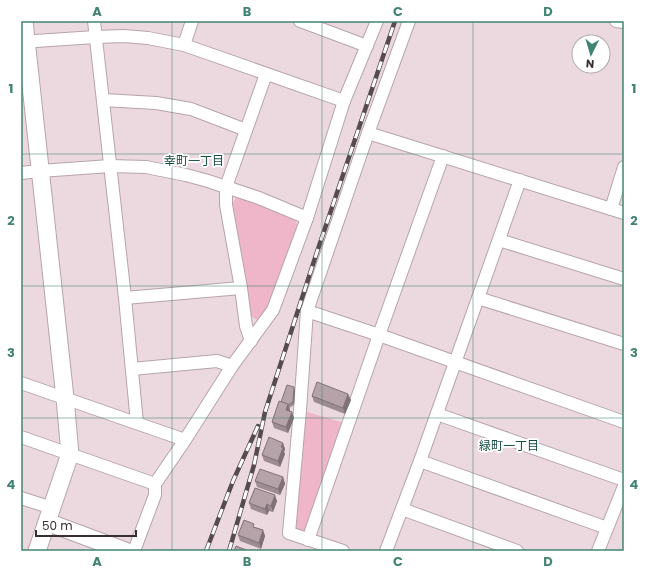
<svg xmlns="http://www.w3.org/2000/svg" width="645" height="572" viewBox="0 0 645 572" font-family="Poppins,'Noto Sans JP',sans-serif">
	<rect width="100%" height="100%" fill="#ecd9df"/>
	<g fill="#efb5c9">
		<polygon points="237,196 294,218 298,226 269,305 257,320 248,314 233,203"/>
		<polygon points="300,410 348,424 308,540 289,533"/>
	</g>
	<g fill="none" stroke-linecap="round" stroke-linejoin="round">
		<g stroke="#b7a4aa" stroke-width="14">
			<g id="street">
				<polyline points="94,21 125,298 137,423"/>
				<polyline points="300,21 367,46"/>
				<polyline points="616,21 624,22"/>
				<polyline points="21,42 95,37 124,36 148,38 184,45 344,101"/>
				<polyline points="184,45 192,21"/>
				<polyline points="266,74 226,187 259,198 307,218"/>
				<polyline points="103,100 156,103 191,109 246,130"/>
				<polyline points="368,133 624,213"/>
				<polyline points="21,173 40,171 110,166 146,167 186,175 208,181 226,187 226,205 241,288 246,326 251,341"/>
				<polyline points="611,209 624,167"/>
				<polyline points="499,240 624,279"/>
				<polyline points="125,298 241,288"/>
				<polyline points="478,298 624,344"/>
				<polyline points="307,311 379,335 624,422"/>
				<polyline points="132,369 217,361 232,366"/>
				<polyline points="21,383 185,440"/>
				<polyline points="437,414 624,480"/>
				<polyline points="21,437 155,484 155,495 134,551"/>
				<polyline points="420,461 607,528"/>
				<polyline points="155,484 185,440 232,366 273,310 307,218 344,101 377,21"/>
				<polyline points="21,498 52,508"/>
				<polyline points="402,509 517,551"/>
				<polyline points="308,540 379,335 443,156"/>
				<polyline points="343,551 289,533 300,410 307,311 368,133 409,21"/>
				<polyline points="386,551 420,461 520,180"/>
				<polyline points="598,551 624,486"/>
			</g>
		</g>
		<g stroke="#b7a4aa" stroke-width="19">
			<g id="secondary">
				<polyline points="24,21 65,398 70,454 37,551"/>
				<polyline points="47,522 125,551"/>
			</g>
		</g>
		<use href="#street" stroke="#fff" stroke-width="12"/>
		<use href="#secondary" stroke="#fff" stroke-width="17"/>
		<g stroke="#564c50" stroke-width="4.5">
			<g id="rail">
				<polyline points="206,551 233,481 258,426"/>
				<polyline points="229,551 254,465 265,412 316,255 395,21"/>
			</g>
		</g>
		<use href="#rail" stroke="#fff" stroke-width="3" stroke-dasharray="9" stroke-linecap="butt"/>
	</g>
	<g fill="#9d8c91">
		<polygon points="295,390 294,405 289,408 290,411 292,412 294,418 288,433 274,428 272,422 281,402"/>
		<polygon points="312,396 351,400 345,414 314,402"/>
		<polygon points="283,443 285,449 284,452 285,454 280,467 264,461 262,455"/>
		<polygon points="283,477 285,484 280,495 257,487 255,481"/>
		<polygon points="277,501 273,512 269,511 267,515 251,509 249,503"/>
		<polygon points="255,527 263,530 265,536 261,549 240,541 238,535"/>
	</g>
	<g fill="#7f7276">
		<polygon points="294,387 295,390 294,405 293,402"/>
		<polygon points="348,394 351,400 345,414 343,408"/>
		<polygon points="288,404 290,410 289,416 286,410"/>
		<polygon points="292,412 294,418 288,433 286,427"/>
		<polygon points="283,443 285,449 284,452 285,454 280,467 278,461"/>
		<polygon points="283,477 285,484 280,495 278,489"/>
		<polygon points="275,495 277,501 273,512 271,506"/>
		<polygon points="267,504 269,511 267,515 265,509"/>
		<polygon points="263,530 265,536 261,549 259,543"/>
	</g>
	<g fill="#b6a3a9" stroke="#7f7276">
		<polygon points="317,382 348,394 343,408 312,396"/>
		<polygon points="287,385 294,387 293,402 288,405 281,402"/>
		<polygon points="279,401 288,404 286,410 292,412 286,427 272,422"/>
		<polygon points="269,437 283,443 281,447 283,448 278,461 262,455"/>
		<polygon points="260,469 283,477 278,489 255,481"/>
		<polygon points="255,488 275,495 271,506 267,504 265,509 249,503"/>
		<polygon points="244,520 254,524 253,527 263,530 259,543 238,535"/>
		<polygon points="236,546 249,551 234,551"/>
	</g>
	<path fill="none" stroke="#428474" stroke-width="1" stroke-opacity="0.55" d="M 172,21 L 172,551M 322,21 L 322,551M 473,21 L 473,551M 21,154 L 624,154M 21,286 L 624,286M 21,418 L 624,418"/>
	<g text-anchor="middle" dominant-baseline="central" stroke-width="3.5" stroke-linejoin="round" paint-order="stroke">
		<g font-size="12" fill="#164d41" stroke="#fff">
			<text x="194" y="160">幸町一丁目</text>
			<text x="509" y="445">緑町一丁目</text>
		</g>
	</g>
	<rect width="645" height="572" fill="none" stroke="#ffffff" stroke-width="44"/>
	<g transform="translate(591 54) rotate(185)"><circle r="19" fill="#ffffff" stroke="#afabad"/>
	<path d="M0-3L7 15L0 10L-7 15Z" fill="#428474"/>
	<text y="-6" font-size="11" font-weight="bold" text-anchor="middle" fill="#362e31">N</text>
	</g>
	<path d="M36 530v6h100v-6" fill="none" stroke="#362e31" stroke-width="2"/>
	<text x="42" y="530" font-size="12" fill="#362e31" stroke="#ffffff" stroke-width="3" paint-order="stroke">50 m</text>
	<rect x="22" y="22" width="601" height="528" fill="none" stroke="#428474" stroke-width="1.5"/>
	<g font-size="13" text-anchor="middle" font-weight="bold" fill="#428474">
		<text x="97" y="16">A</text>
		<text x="247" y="16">B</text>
		<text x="398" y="16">C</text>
		<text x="548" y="16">D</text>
		<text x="11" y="93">1</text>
		<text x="634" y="93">1</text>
		<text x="11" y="225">2</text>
		<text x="634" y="225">2</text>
		<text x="11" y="357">3</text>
		<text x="634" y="357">3</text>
		<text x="11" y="489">4</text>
		<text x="634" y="489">4</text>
		<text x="97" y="566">A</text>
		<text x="247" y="566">B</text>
		<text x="398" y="566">C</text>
		<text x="548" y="566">D</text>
	</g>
</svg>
